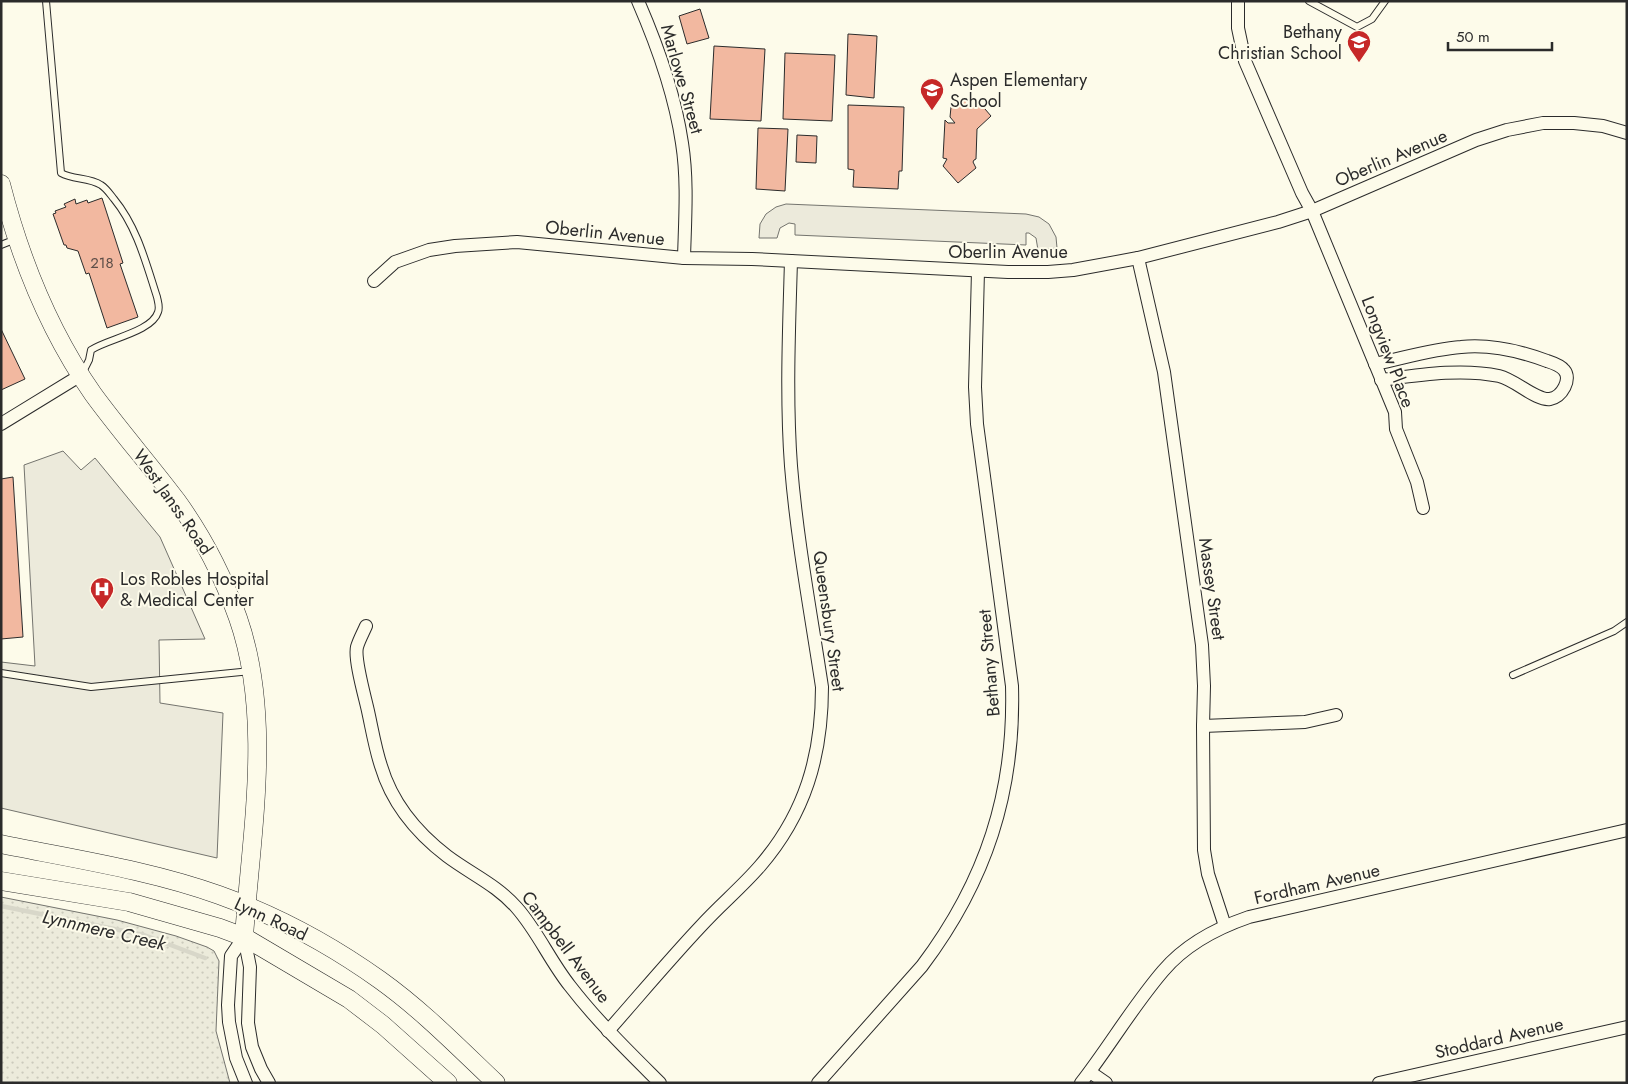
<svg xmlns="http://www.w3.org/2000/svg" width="1628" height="1084" viewBox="0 0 1628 1084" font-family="Jost,sans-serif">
	<defs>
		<pattern id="grass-dots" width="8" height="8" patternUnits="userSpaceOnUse" patternTransform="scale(1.25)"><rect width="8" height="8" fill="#ecebdb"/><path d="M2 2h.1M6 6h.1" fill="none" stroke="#cbcabc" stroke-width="1.8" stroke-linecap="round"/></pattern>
	</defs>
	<rect width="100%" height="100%" fill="#fdfbea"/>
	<polygon fill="url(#grass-dots)" stroke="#74746e" points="1,897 117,920 176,936 207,947 214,951 219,961 216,1031 230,1083 1,1083"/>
	<g fill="#eceadb" stroke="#74746e">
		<polygon points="786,204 1026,214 1039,217 1049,224 1056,237 1057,248 1038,250 1036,238 1029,233 1026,233 1026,245 795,235 795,224 789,223 780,228 777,238 759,238 760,224 766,214 776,207"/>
		<polygon points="63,451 81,470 95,458 160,537 205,639 159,640 160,703 223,713 217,858 1,808 1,662 35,666 24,465"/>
	</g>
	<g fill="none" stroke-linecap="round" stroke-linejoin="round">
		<polyline stroke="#d8d7c9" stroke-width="4.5" points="1,906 144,935 205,958"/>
	</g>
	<g fill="#f2b8a0" stroke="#2b2b2b">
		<polygon points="700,9 709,38 687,44 679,16"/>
		<polygon points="848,34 877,36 874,98 846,95"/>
		<polygon points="714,46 765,49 761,121 710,119"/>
		<polygon points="785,53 835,55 832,121 783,119"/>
		<polygon points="962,98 968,100 974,105 979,102 991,116 977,129 976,159 974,160 973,162 976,168 958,183 943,166 947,159 943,158 945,120 948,123 955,123 950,117 951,107"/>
		<polygon points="848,105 904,107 902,171 899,171 898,189 853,187 854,170 848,169"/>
		<polygon points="758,128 788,129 785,191 756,189"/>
		<polygon points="797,135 817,136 816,163 796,162"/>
		<polygon points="102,198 123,263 120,264 138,317 107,328 89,273 86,274 78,251 67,248 66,245 64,245 53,214 56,213 55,211 66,207 64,204 75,199 76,204 87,200 88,203"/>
		<polygon points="1,329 25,379 1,390"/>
		<polygon points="13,477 23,637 1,639 1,479"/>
	</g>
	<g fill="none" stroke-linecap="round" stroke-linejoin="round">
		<g stroke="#2b2b2b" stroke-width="8">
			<g id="service">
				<path d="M 46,1 L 61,173 C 73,180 89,177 101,185 C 106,188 110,194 114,199 C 137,227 146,263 157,297 C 158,302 160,307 158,312 C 152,332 107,339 91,350 L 89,360 L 82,374"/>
				<polyline points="1309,1 1357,27 1372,19 1385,1"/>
				<polyline points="1,245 16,239"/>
				<polyline points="1,673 91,687 251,671"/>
				<polyline points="1513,675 1614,631 1627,622"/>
			</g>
		</g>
		<g stroke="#2b2b2b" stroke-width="14">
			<g id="minor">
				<path d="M 638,1 C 658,47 675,95 682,143 C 688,181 685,220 684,258"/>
				<polyline points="1238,1 1238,28 1245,61 1302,193 1312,211 1395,412 1396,429 1417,482 1423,508"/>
				<polyline points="1138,258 1164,372 1202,645 1204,686 1203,726 1204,850 1208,874 1225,926"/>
				<polyline points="374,281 395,262 429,250 455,246 517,242 684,258 752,259 1008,272 1048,272 1073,270 1138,258 1278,222 1312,211 1476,140 1507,130 1543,123 1574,123 1603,126 1627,133"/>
				<path d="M 1375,364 C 1404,358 1433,349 1461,347 C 1490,344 1520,351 1547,361 C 1553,363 1560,365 1564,370 C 1572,379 1562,397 1550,399 C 1536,401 1516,380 1499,376 C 1461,368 1419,375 1381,380"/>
				<polyline points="1,424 81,375"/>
				<path d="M 366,626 C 363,633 359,640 357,647 C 354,659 365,697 368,711 C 372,729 375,748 381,766 C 392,803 417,833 447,856 C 471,874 497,885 517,908 C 538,932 550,961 570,986 C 597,1021 629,1052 660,1083"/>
				<polyline points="1203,726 1305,722 1336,715"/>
				<polyline points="244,937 231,956 228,1005 229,1022 236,1058 246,1083"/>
				<polyline points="244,937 250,967 248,1023 252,1047 261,1069 269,1083"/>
				<path d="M 608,1031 C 639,996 669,960 701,926 C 720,905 742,887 760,866 C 805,814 822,756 822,687 C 811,614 797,540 791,466 C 786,398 789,329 791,261"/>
				<polyline points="1090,1072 1106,1083"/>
				<path d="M 818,1083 L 922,966 C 986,881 1015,792 1012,686 L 977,424 L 975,387 L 978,271"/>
				<path d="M 1081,1083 C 1109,1047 1133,1006 1163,971 C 1185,945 1217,928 1249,917 L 1627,830"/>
				<polyline points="1379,1083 1627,1027"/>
			</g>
		</g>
		<g stroke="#2b2b2b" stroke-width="19">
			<g id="secondary">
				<path d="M 1,184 C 20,258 49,331 93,394 C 120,431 150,465 177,501 C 203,537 223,576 238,618 C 273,718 251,833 244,937"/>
				<path d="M 1,844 C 74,859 149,870 219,895 C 275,915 331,945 380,980 C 422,1010 458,1047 496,1083"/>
				<polyline points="1,881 129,902 220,928 244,937 349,999 383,1025 448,1083"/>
			</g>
		</g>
		<use href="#service" stroke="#fdfbea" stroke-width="6"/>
		<use href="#minor" stroke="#fdfbea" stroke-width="12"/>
		<use href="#secondary" stroke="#fdfbea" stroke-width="18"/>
	</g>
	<defs>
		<g id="school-pin" transform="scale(1.25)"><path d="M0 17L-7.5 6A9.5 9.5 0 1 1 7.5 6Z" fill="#c62828" stroke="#fdfbea"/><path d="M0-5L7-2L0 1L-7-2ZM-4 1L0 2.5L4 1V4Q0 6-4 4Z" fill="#fff"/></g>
		<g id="hospital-pin" transform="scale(1.25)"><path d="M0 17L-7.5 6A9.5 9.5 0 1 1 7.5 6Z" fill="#c62828" stroke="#fdfbea"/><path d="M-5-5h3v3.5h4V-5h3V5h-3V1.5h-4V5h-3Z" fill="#fff"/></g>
	</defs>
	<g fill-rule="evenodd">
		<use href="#school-pin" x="1359" y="42"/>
		<use href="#school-pin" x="932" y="90"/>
		<use href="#hospital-pin" x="102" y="589"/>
	</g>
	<g text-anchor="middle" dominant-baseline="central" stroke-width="4" stroke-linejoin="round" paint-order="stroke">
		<g font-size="15" fill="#5d4e48">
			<text x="102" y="263">218</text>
		</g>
		<g font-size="18" fill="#2b2b2b" stroke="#fdfbea" text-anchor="start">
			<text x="1342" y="32" text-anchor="end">Bethany<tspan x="1342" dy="21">Christian School</tspan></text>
			<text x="950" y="80">Aspen Elementary<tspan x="950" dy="21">School</tspan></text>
			<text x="120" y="579">Los Robles Hospital<tspan x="120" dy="21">&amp; Medical Center</tspan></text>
		</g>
		<g font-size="18" fill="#2b2b2b" stroke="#fdfbea">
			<text transform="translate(682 79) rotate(74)">Marlowe Street</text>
			<text transform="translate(1391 158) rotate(-23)">Oberlin Avenue</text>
			<text transform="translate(605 233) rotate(6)">Oberlin Avenue</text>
			<text x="1008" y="252">Oberlin Avenue</text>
			<text transform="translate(1388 352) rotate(69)">Longview Place</text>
			<text transform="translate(173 502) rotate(55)">West Janss Road</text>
			<text transform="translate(1212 589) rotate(82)">Massey Street</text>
			<text transform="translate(829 621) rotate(82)">Queensbury Street</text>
			<text transform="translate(989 663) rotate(-95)">Bethany Street</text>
			<text transform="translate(1317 884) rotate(-13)">Fordham Avenue</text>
			<text transform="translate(271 919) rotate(25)">Lynn Road</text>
			<text transform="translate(566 947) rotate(53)">Campbell Avenue</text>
			<text transform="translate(1499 1038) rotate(-13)">Stoddard Avenue</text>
		</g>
		<g font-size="19" font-style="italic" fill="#2b2b2b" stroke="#fdfbea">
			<text transform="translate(104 930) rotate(13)">Lynnmere Creek</text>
		</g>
	</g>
	<rect width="1628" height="1084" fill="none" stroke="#2b2b2b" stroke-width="5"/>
	<path d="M1448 42v8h104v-8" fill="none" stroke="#2b2b2b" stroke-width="2.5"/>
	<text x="1456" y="42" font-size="15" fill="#2b2b2b" stroke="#fdfbea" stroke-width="4" paint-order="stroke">50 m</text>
</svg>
